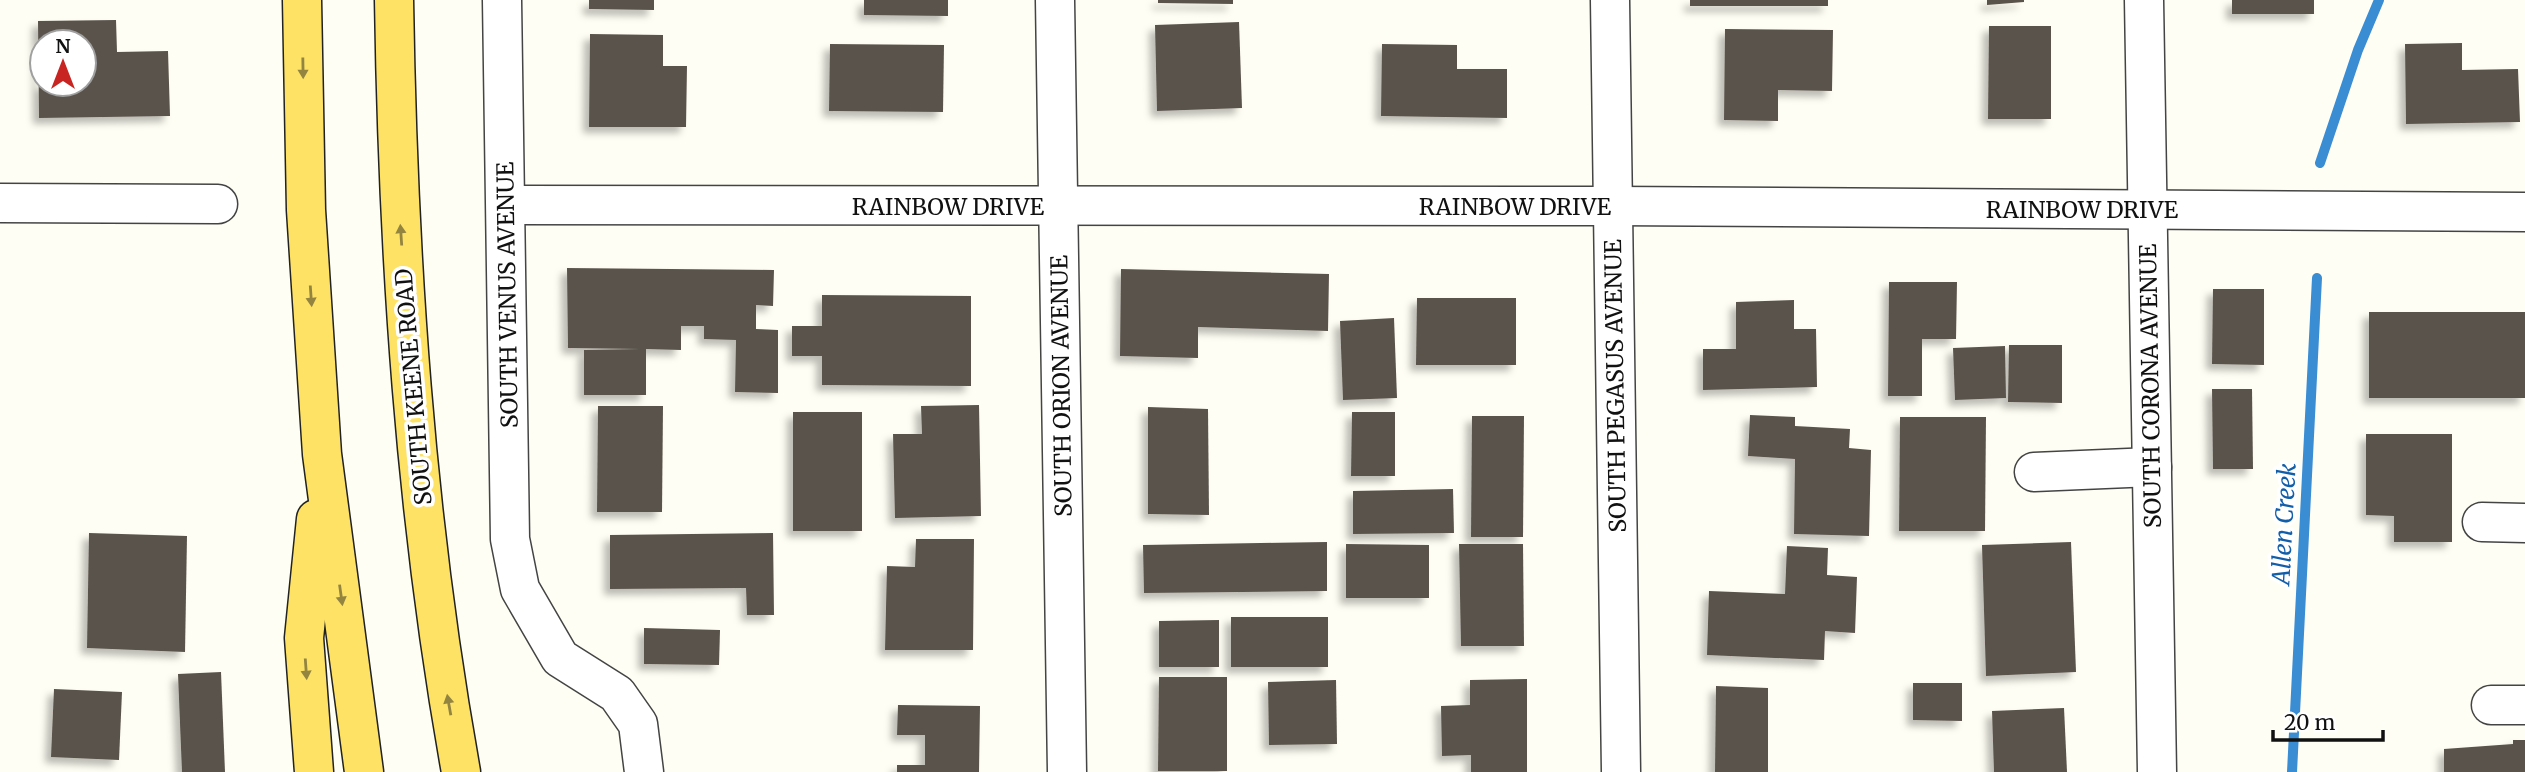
<svg xmlns="http://www.w3.org/2000/svg" width="2525" height="772" viewBox="0 0 2525 772" font-family="Merriweather,serif">
	<defs>
		<filter id="shadow"><feDropShadow dx="-6" dy="6" stdDeviation="3.5" flood-color="#0004"/></filter>
	</defs>
	<rect width="100%" height="100%" fill="#fffef4"/>
	<g fill="none" stroke-linecap="round" stroke-linejoin="round">
		<g stroke="#3a8cd3" stroke-width="10">
			<polyline points="2320,163 2358,50 2379,0"/>
			<polyline points="2292,772 2317,278"/>
		</g>
	</g>
	<g fill="#5a534c" fill-rule="evenodd" filter="url(#shadow)">
		<polygon points="589,0 654,0 654,10 589,9"/>
		<polygon points="864,0 948,0 948,16 864,15"/>
		<polygon points="1158,0 1233,0 1233,4 1158,3"/>
		<rect x="1690" y="0" width="138" height="6"/>
		<polygon points="1987,0 2024,0 2024,2 1987,5"/>
		<rect x="2232" y="0" width="82" height="14"/>
		<path d="M 116,20 L 117,52 L 168,51 L 170,116 L 39,118 L 38,21 ZM 42,42 L 84,42 L 84,84 L 42,84 Z"/>
		<polygon points="1239,22 1242,108 1157,111 1155,25"/>
		<polygon points="1989,26 2051,26 2051,119 1988,119"/>
		<polygon points="1725,29 1833,30 1832,91 1778,90 1778,121 1724,120"/>
		<polygon points="590,34 663,35 663,66 687,66 686,127 589,127"/>
		<polygon points="2462,43 2462,70 2518,69 2520,122 2406,124 2405,44"/>
		<polygon points="830,44 944,45 943,112 829,111"/>
		<polygon points="1382,44 1457,45 1457,69 1507,69 1507,118 1381,116"/>
		<polygon points="567,268 774,270 773,306 756,305 756,329 778,330 778,393 735,392 736,340 704,339 704,326 681,326 681,350 646,349 646,395 584,395 584,350 640,349 568,348"/>
		<polygon points="1121,269 1329,274 1328,331 1198,327 1198,358 1120,356"/>
		<polygon points="1889,282 1957,282 1956,339 1922,339 1922,396 1888,396"/>
		<polygon points="2213,289 2264,289 2264,365 2212,364"/>
		<polygon points="822,295 971,296 971,386 822,385 822,356 792,356 792,326 822,326"/>
		<polygon points="1417,298 1516,298 1516,365 1416,365"/>
		<polygon points="1794,300 1794,329 1816,329 1817,387 1703,390 1703,349 1736,349 1736,302"/>
		<rect x="2369" y="312" width="156" height="86"/>
		<polygon points="1394,318 1397,398 1343,400 1340,321"/>
		<polygon points="2009,345 2062,345 2062,403 2008,402"/>
		<polygon points="2005,346 2006,398 1955,400 1953,348"/>
		<polygon points="2212,389 2252,389 2253,469 2213,469"/>
		<polygon points="979,405 981,516 895,518 893,434 922,434 921,406"/>
		<polygon points="598,406 663,406 662,512 597,512"/>
		<polygon points="1148,407 1208,409 1209,515 1148,514"/>
		<rect x="793" y="412" width="69" height="119"/>
		<polygon points="1352,412 1395,412 1395,476 1351,476"/>
		<polygon points="1750,415 1795,417 1795,426 1850,429 1849,448 1871,450 1869,536 1794,534 1795,459 1748,456"/>
		<polygon points="1472,416 1524,416 1523,537 1471,537"/>
		<polygon points="1900,417 1986,417 1985,531 1899,531"/>
		<polygon points="2366,434 2452,434 2452,542 2394,542 2394,516 2366,515"/>
		<polygon points="1453,489 1454,533 1353,534 1353,491"/>
		<polygon points="89,533 187,536 185,652 87,648"/>
		<polygon points="773,533 774,615 747,615 746,588 610,589 610,535"/>
		<polygon points="916,539 974,539 973,650 885,650 887,566 915,567"/>
		<polygon points="1327,542 1327,591 1144,593 1143,545"/>
		<polygon points="2071,542 2076,672 1986,676 1982,545"/>
		<polygon points="1346,544 1429,545 1429,598 1346,598"/>
		<polygon points="1459,544 1523,544 1524,646 1461,646"/>
		<polygon points="1787,546 1828,548 1827,575 1857,577 1855,633 1825,631 1824,660 1707,655 1709,591 1785,594"/>
		<rect x="1231" y="617" width="97" height="50"/>
		<polygon points="1219,620 1219,667 1159,667 1159,621"/>
		<polygon points="644,628 720,630 719,665 644,664"/>
		<polygon points="221,672 225,772 182,772 178,674"/>
		<polygon points="1159,677 1227,677 1227,771 1158,771"/>
		<polygon points="1527,679 1527,772 1471,772 1471,755 1442,756 1441,706 1470,705 1470,680"/>
		<polygon points="1336,680 1337,744 1269,745 1268,682"/>
		<polygon points="1913,683 1962,683 1962,721 1913,720"/>
		<polygon points="1716,686 1768,688 1768,772 1715,772"/>
		<polygon points="54,689 122,692 119,760 51,757"/>
		<polygon points="898,705 980,706 979,772 897,772 897,765 925,765 925,735 897,735"/>
		<polygon points="2064,708 2067,772 1994,772 1992,711"/>
		<polygon points="2513,740 2525,740 2525,772 2444,772 2444,749 2513,744"/>
	</g>
	<g fill="none" stroke-linecap="round" stroke-linejoin="round">
		<g stroke="#444" stroke-width="41">
			<g id="minor">
				<polyline points="502,0 510,539 520,589 560,658 617,694 638,724 644,772"/>
				<polyline points="1055,0 1067,772"/>
				<polyline points="1610,0 1621,772"/>
				<polyline points="2144,0 2157,772"/>
				<polyline points="0,203 218,204"/>
				<polyline points="506,205 1613,206 2525,212"/>
				<polyline points="2034,472 2152,467"/>
				<polyline points="2482,522 2525,523"/>
				<polyline points="2491,705 2525,705"/>
			</g>
		</g>
		<g stroke="#222" stroke-width="41">
			<g id="major">
				<polyline points="302,0 306,210 322,454 364,772"/>
				<path d="M 394,0 C 398,259 415,517 461,772"/>
				<polyline points="314,772 304,638 316,519"/>
			</g>
		</g>
		<use href="#minor" stroke="#fff" stroke-width="38"/>
		<use href="#major" stroke="#fde266" stroke-width="38"/>
	</g>
	<defs><path id="oneway-solid" d="M-6-.8H1V-3.2L6.5 0L1 3.2V.8H-6Z" transform="scale(1.75)"/></defs>
	<g fill="#938440">
		<use href="#oneway-solid" transform="translate(303 68) rotate(89)"/>
		<use href="#oneway-solid" transform="translate(401 235) rotate(-94)"/>
		<use href="#oneway-solid" transform="translate(311 296) rotate(86)"/>
		<use href="#oneway-solid" transform="translate(341 595) rotate(82)"/>
		<use href="#oneway-solid" transform="translate(306 669) rotate(86)"/>
		<use href="#oneway-solid" transform="translate(449 705) rotate(-100)"/>
	</g>
	<g text-anchor="middle" dominant-baseline="central" stroke-width="7" stroke-linejoin="round" paint-order="stroke">
		<g font-size="23" fill="#111" stroke="#fff">
			<text x="948" y="206">RAINBOW DRIVE</text>
			<text x="1515" y="206">RAINBOW DRIVE</text>
			<text x="2082" y="209">RAINBOW DRIVE</text>
			<text transform="translate(507 295) rotate(-91)">SOUTH VENUS AVENUE</text>
			<text transform="translate(1061 386) rotate(-91)">SOUTH ORION AVENUE</text>
			<text transform="translate(1615 386) rotate(-91)">SOUTH PEGASUS AVENUE</text>
			<text transform="translate(2150 386) rotate(-91)">SOUTH CORONA AVENUE</text>
			<text transform="translate(413 387) rotate(-95)">SOUTH KEENE ROAD</text>
		</g>
		<g font-size="24" font-style="italic" fill="#135ea9" stroke="#fff">
			<text transform="translate(2284 524) rotate(-87)">Allen Creek</text>
		</g>
	</g>
	<g transform="translate(63 63)"><circle r="33" fill="#ffffff" stroke="#a0a0a0" stroke-width="2"/>
	<path d="M0-5L12 26L0 18L-12 26Z" fill="#c82421"/>
	<text y="-10" font-size="19" font-weight="bold" text-anchor="middle" fill="#111111">N</text>
	</g>
	<path d="M2273 730v10h110v-10" fill="none" stroke="#111111" stroke-width="3.5"/>
	<text x="2284" y="730" font-size="21" fill="#111111" stroke="#ffffff" stroke-width="5" paint-order="stroke">20 m</text>
</svg>
